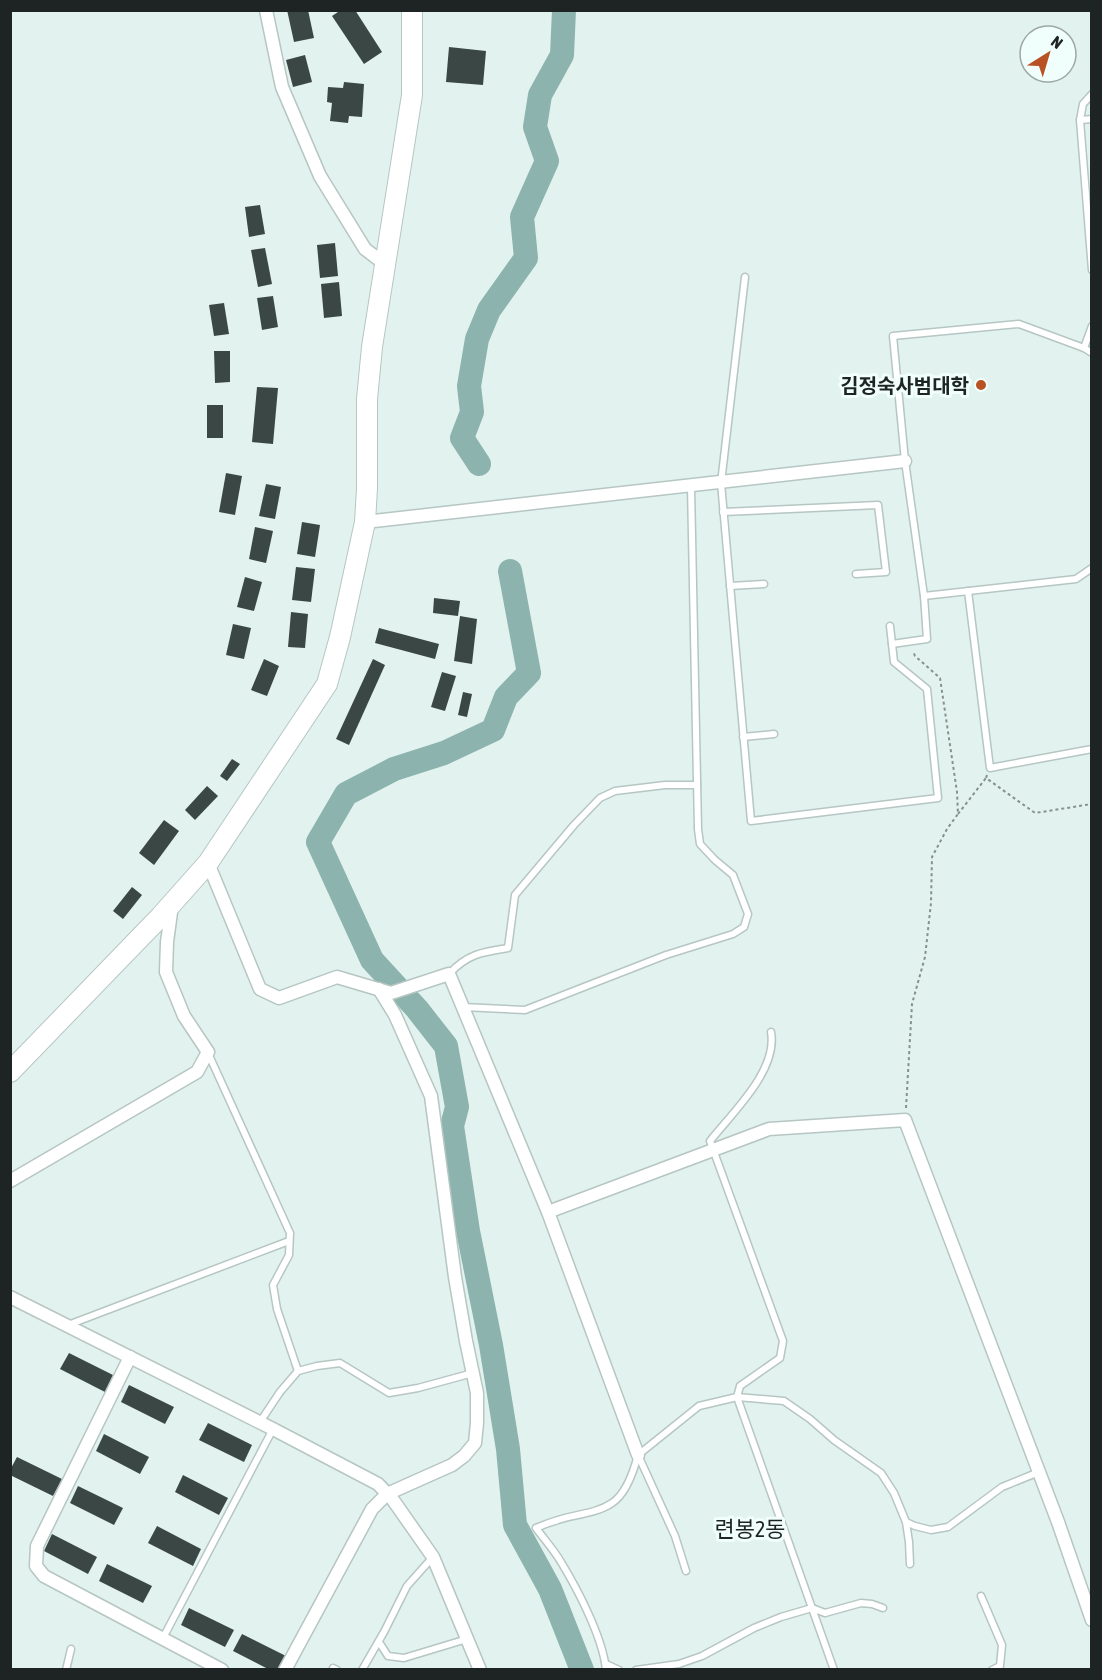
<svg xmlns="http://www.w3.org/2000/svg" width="1102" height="1680" viewBox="0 0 1102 1680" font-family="'Asap Condensed','Noto Sans KR',sans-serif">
	<rect width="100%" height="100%" fill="#e2f2ef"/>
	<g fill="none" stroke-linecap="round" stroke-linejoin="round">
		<g stroke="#8cb3ad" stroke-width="24">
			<polyline points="479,464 462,438 472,412 469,386 477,339 489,310 526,258 522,217 547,161 535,127 540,95 562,55 564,10"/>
			<polyline points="510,571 529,673 506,697 493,730 444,753 394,769 346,794 318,842 372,960 417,1009 446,1046 457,1107 452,1126 468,1231 491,1345 508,1449 515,1525 550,1589 582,1670"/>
		</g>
	</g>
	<g fill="#3a4745">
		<polygon points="287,10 308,10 314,38 294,42"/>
		<polygon points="341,10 355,10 382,52 364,64 332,16"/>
		<polygon points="449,47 486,51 483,85 446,82"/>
		<polygon points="305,55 312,82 293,87 286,60"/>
		<polygon points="344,82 364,84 362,117 349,116 348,123 330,121 332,103 327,102 328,87 343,88"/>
		<polygon points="260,205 265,234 249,237 245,207"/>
		<polygon points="335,243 338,276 320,278 317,245"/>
		<polygon points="265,248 272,284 258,287 251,250"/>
		<polygon points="339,282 342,316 324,318 321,284"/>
		<polygon points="273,296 278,327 262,330 257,298"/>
		<polygon points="224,303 229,334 214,336 209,305"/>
		<polygon points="214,351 230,351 230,382 215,383"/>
		<polygon points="257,387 278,388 273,444 252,442"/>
		<rect x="207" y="405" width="16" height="33"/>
		<polygon points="226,473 242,476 235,515 219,512"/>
		<polygon points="266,484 281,487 275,519 259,516"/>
		<polygon points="302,522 320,525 315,557 297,554"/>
		<polygon points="255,527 273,531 266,563 249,559"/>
		<polygon points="296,567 315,569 311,602 292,600"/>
		<polygon points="245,577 262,582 254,611 237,607"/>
		<polygon points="434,598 460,601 458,616 433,613"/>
		<polygon points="291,612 308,614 305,648 288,647"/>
		<polygon points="460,616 477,619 472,664 454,661"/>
		<polygon points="233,624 251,628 244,659 226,655"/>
		<polygon points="379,628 439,644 435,659 375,643"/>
		<polygon points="264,659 279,666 267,696 251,690"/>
		<polygon points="373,659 385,665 349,745 336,739"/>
		<polygon points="442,672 456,676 445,711 431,707"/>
		<polygon points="463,692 472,694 467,717 458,715"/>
		<polygon points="232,759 240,764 227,781 220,776"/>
		<polygon points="207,786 218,796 195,820 185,810"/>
		<polygon points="164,820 179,831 154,865 139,853"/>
		<polygon points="132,887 142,895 123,919 113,911"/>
		<polygon points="69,1353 113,1375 105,1392 60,1369"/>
		<polygon points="129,1385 174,1407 165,1424 121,1402"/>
		<polygon points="208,1423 252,1445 244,1462 199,1440"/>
		<polygon points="104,1434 149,1457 140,1474 96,1451"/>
		<polygon points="17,1457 62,1479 53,1496 10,1475 10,1470"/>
		<polygon points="183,1475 228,1498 219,1515 175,1492"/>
		<polygon points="78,1486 123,1508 114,1525 70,1503"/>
		<polygon points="157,1526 201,1549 193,1566 148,1543"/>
		<polygon points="52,1534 97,1557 88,1574 44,1551"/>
		<polygon points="107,1564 152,1586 143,1603 99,1581"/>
		<polygon points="189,1608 234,1630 225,1647 181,1625"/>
		<polygon points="242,1634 286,1656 280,1670 270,1670 233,1651"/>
	</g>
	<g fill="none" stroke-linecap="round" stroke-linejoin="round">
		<g stroke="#b6c6c3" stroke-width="9">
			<g id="service">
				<polyline points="1092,94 1083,104 1080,120 1092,270"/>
				<polyline points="1080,120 1092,119"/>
				<polyline points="745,277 721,483 751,821 938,798 927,689 894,662 890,626"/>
				<polyline points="1084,348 1092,326"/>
				<polyline points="1092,353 1084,348 1019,324 893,336 905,461 924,596 1076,579 1092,568"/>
				<polyline points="723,512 878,505 886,572 856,574"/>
				<polyline points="730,586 764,584"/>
				<polyline points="968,591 990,768 1092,749"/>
				<polyline points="892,644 927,639 924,596"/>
				<polyline points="743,737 774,734"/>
				<path d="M 449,974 C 467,954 482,952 508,948 L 515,895 L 574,825 L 600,798 L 615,791 L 665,785 L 697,785"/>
				<polyline points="463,1007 525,1010 666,955 733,934 744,927 748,914 733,875 715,860 700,844 698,829 691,487"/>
				<path d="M 771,1032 C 778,1070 733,1112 710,1141 L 783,1341 L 780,1358 L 740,1386 L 737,1397 L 834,1670"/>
				<polyline points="208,1053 290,1233 289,1255 273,1285 277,1309 298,1371"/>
				<polyline points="68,1325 289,1241"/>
				<polyline points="260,1422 280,1392 298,1371 317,1366 340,1363 389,1393 418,1388 473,1373"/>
				<polyline points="638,1455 675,1536 686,1571"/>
				<polyline points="906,1522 909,1542 910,1564"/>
				<polyline points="981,1596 1002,1645 1000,1666 992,1670"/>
				<polyline points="163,1638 273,1429"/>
				<polyline points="379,1642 388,1656 404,1658 467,1639"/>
				<polyline points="606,1664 619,1670"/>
				<polyline points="333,1668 337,1670"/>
				<polyline points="66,1670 71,1649"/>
				<polyline points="362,1670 384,1632 407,1586 432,1558"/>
				<path d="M 606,1670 C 603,1638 578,1590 561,1562 C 554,1550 544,1539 536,1528 C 543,1525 551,1522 558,1520 C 575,1514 596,1514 612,1503 C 626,1494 634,1470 638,1455 L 699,1406 L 737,1397 L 784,1401 L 810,1419 L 834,1440 L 881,1473 L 894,1493 L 906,1522 L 915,1526 L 931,1530 L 948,1527 L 1002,1487 L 1039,1472"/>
				<polyline points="636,1670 679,1664 702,1656 754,1628 781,1617 812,1608 825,1613 861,1603 872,1604 883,1608"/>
			</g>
		</g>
		<g stroke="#b6c6c3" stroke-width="15">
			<g id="minor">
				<polyline points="266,10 282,87 320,176 365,249 386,265"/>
				<polyline points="365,522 905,461"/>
				<polyline points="208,863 260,989 279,998 337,977 391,993 449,974 548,1212 638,1455"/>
				<polyline points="10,1181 197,1072 208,1052 184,1016 166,972 167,942 172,905"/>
				<polyline points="548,1212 769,1129 905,1120 1058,1522 1092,1620"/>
				<polyline points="10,1297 273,1429 378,1484 393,1500 433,1557 480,1670"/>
				<polyline points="130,1357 37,1546 36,1566 44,1576 222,1670"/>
				<polyline points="285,1670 372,1509 387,1494 452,1465 464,1456 475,1443 477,1423 477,1393 466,1341 455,1277 431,1096 395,1015 379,989"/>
			</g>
		</g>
		<g stroke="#b6c6c3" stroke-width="22">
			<polyline id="primary" points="10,1072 160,917 208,863 327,684 340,637 365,522 367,488 367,399 372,347 412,95 412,10"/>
		</g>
		<g stroke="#85918f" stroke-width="2" stroke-dasharray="3 3" stroke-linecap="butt">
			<polyline points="987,775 986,778 1035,813 1092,804"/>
			<polyline points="958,814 986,778"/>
			<polyline points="906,1108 912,1004 925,957 931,903 932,857 947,829 958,814 957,792 940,678 915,656 913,651"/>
		</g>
		<use href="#service" stroke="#fff" stroke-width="6"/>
		<use href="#minor" stroke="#fff" stroke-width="12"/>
		<use href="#primary" stroke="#fff" stroke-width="20"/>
	</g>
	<circle fill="#b85225" stroke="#f1fffc" stroke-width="2" cx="981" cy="385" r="6"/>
	<g text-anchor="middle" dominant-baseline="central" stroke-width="6" stroke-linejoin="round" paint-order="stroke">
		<g font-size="20" font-weight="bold" fill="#1e2423" stroke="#f1fffc" text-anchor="end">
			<text x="969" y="385">김정숙사범대학</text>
		</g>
		<g font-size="22" fill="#1e2423" stroke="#f1fffc">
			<text x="750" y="1529">련봉2동</text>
		</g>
	</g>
	<rect width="1102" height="1680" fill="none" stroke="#1e2423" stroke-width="24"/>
	<g transform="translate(1048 54) rotate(37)"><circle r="28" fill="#f1fffc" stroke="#9da7a5" stroke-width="1.5"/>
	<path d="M0-4.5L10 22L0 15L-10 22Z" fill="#b85225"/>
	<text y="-9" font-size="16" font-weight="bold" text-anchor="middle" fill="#1e2423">N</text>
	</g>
</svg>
